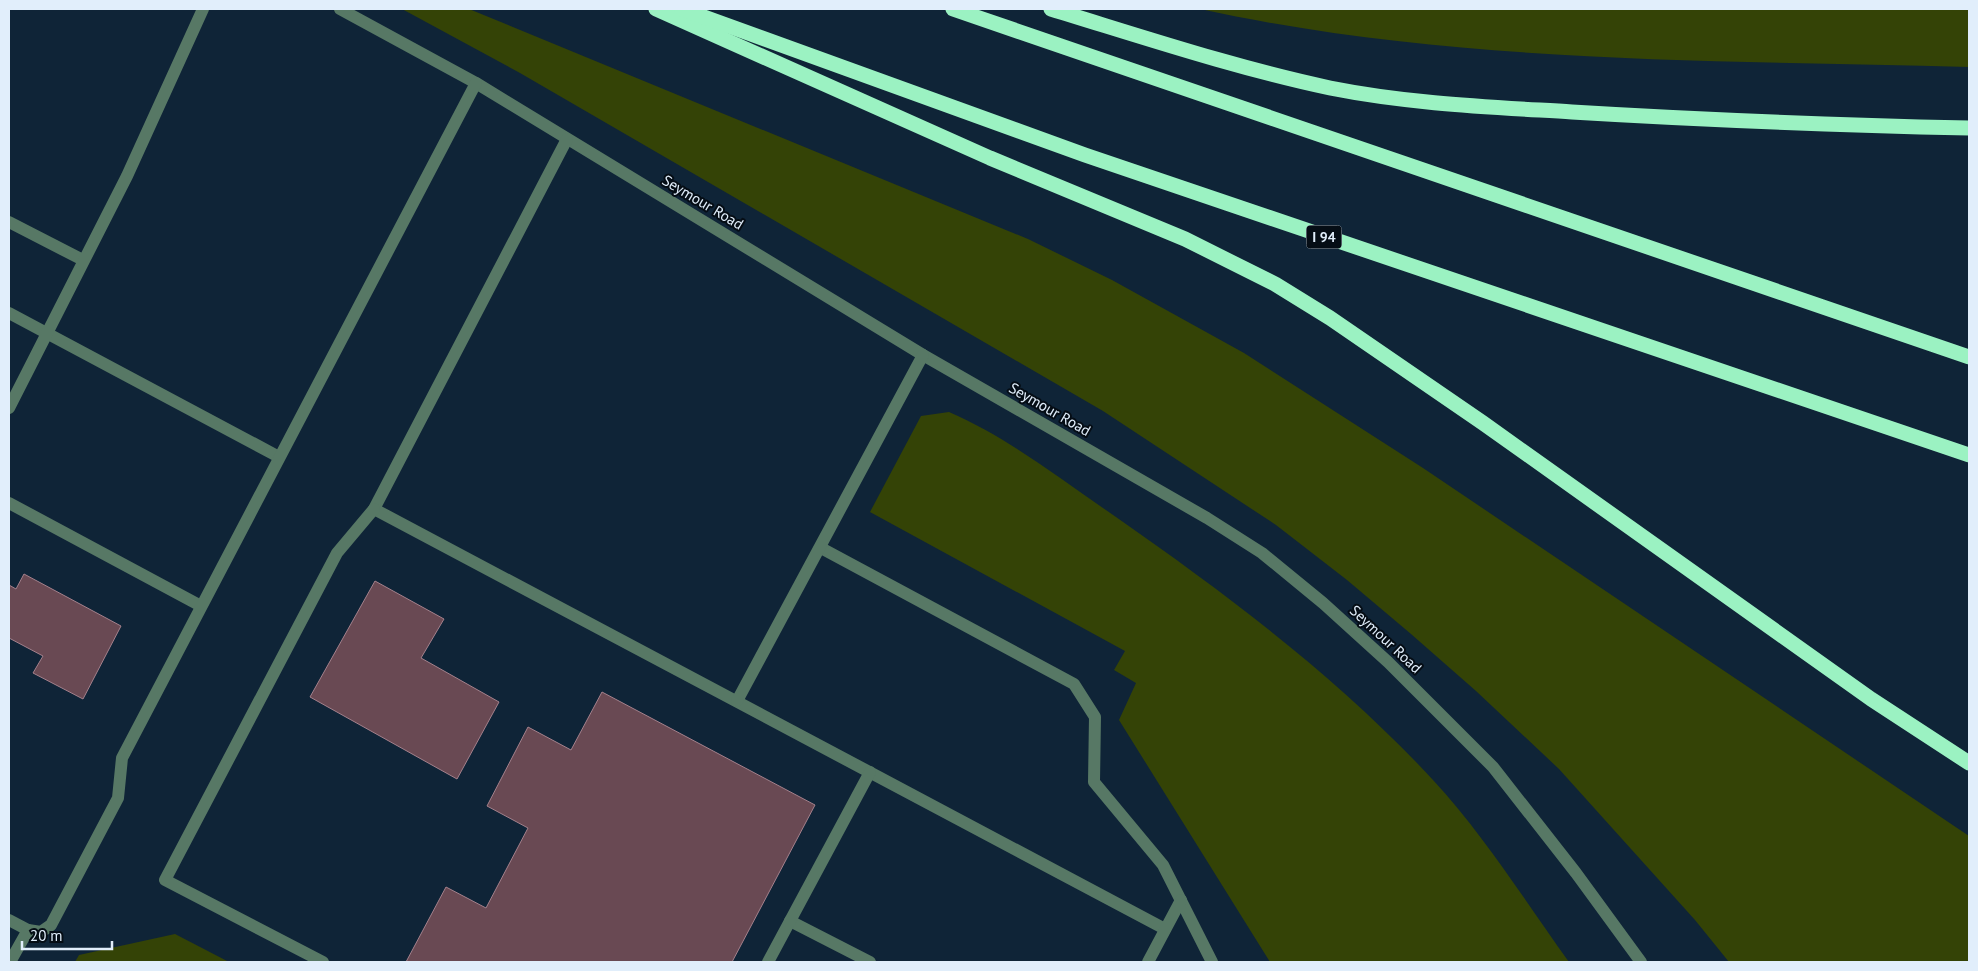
<svg xmlns="http://www.w3.org/2000/svg" width="1978" height="971" viewBox="0 0 1978 971" font-family="'PT Sans',sans-serif">
	<rect width="100%" height="100%" fill="#0f2437"/>
	<g fill="#344306">
		<polygon points="402,9 469,9 1028,239 1112,280 1244,353 1423,468 1969,836 1969,962 1729,962 1695,920 1559,769 1476,691 1411,634 1347,580 1276,525 1103,411 520,73"/>
		<path d="M 1200,9 L 1969,9 L 1969,67 C 1713,60 1452,64 1200,9 Z"/>
		<path d="M 949,412 C 1009,438 1062,480 1116,517 C 1229,596 1340,679 1433,780 C 1484,835 1525,901 1569,962 L 1270,962 L 1119,720 L 1136,683 L 1114,670 L 1125,651 L 870,512 L 921,416 Z"/>
		<polygon points="175,934 229,962 75,962 79,955"/>
	</g>
	<g fill="#694953" stroke="#a4818c">
		<polygon points="24,574 121,626 83,699 33,673 43,656 9,638 9,585 16,589"/>
		<polygon points="375,581 444,619 421,658 499,702 457,779 310,697"/>
		<polygon points="602,692 815,805 732,962 406,962 446,887 486,908 528,828 487,806 528,727 571,750"/>
	</g>
	<g fill="none" stroke-linecap="round" stroke-linejoin="round">
		<g stroke="#577865" stroke-width="12">
			<polyline points="340,9 476,83 923,355 1207,518 1262,553 1323,603 1388,662 1493,767 1576,873 1641,962"/>
			<polyline points="567,139 374,509 1165,929"/>
			<polyline points="9,222 83,260"/>
			<polyline points="9,313 279,457"/>
			<polyline points="9,408 127,176 203,9"/>
			<polyline points="9,503 201,606"/>
			<polyline points="821,548 1074,684 1095,717 1094,782 1163,865 1212,962"/>
			<polyline points="737,701 923,355"/>
			<polyline points="9,920 28,930 41,932 51,925 118,798 122,758 476,83"/>
			<polyline points="790,921 870,962"/>
			<polyline points="10,962 28,930"/>
			<polyline points="323,962 165,880 337,553 374,509"/>
			<polyline points="768,962 870,772"/>
			<polyline points="1148,962 1181,900"/>
		</g>
		<g stroke="#9bf2c2" stroke-width="15">
			<polyline points="656,9 990,158 1185,239 1275,284 1330,318 1483,423 1871,699 1969,763"/>
			<polyline points="682,9 1085,155 1969,455"/>
			<polyline points="953,9 1969,357"/>
			<path d="M 1051,9 C 1143,37 1236,68 1330,88 C 1410,104 1491,107 1572,112 C 1704,120 1837,125 1969,128"/>
		</g>
	</g>
	<g text-anchor="middle" dominant-baseline="central" stroke-width="4" stroke-linejoin="round" paint-order="stroke">
		<rect fill="#050d15" stroke="#9faab6" stroke-width="1" x="1306.5" y="225.5" width="35" height="23" rx="4"/>
		<g font-size="14" font-weight="bold" fill="#e1eefb">
			<text x="1324" y="237">I 94</text>
		</g>
		<g font-size="15" fill="#e1eefb" stroke="#050d15">
			<text transform="translate(703 202) rotate(31)">Seymour Road</text>
			<text transform="translate(1050 409) rotate(30)">Seymour Road</text>
			<text transform="translate(1386 639) rotate(43)">Seymour Road</text>
		</g>
	</g>
	<rect width="1978" height="971" fill="none" stroke="#e1eefb" stroke-width="20"/>
	<path d="M22 941v8h90v-8" fill="none" stroke="#e1eefb" stroke-width="2.5"/>
	<text x="30" y="941" font-size="15" fill="#e1eefb" stroke="#050d15" stroke-width="4" paint-order="stroke">20 m</text>
</svg>
